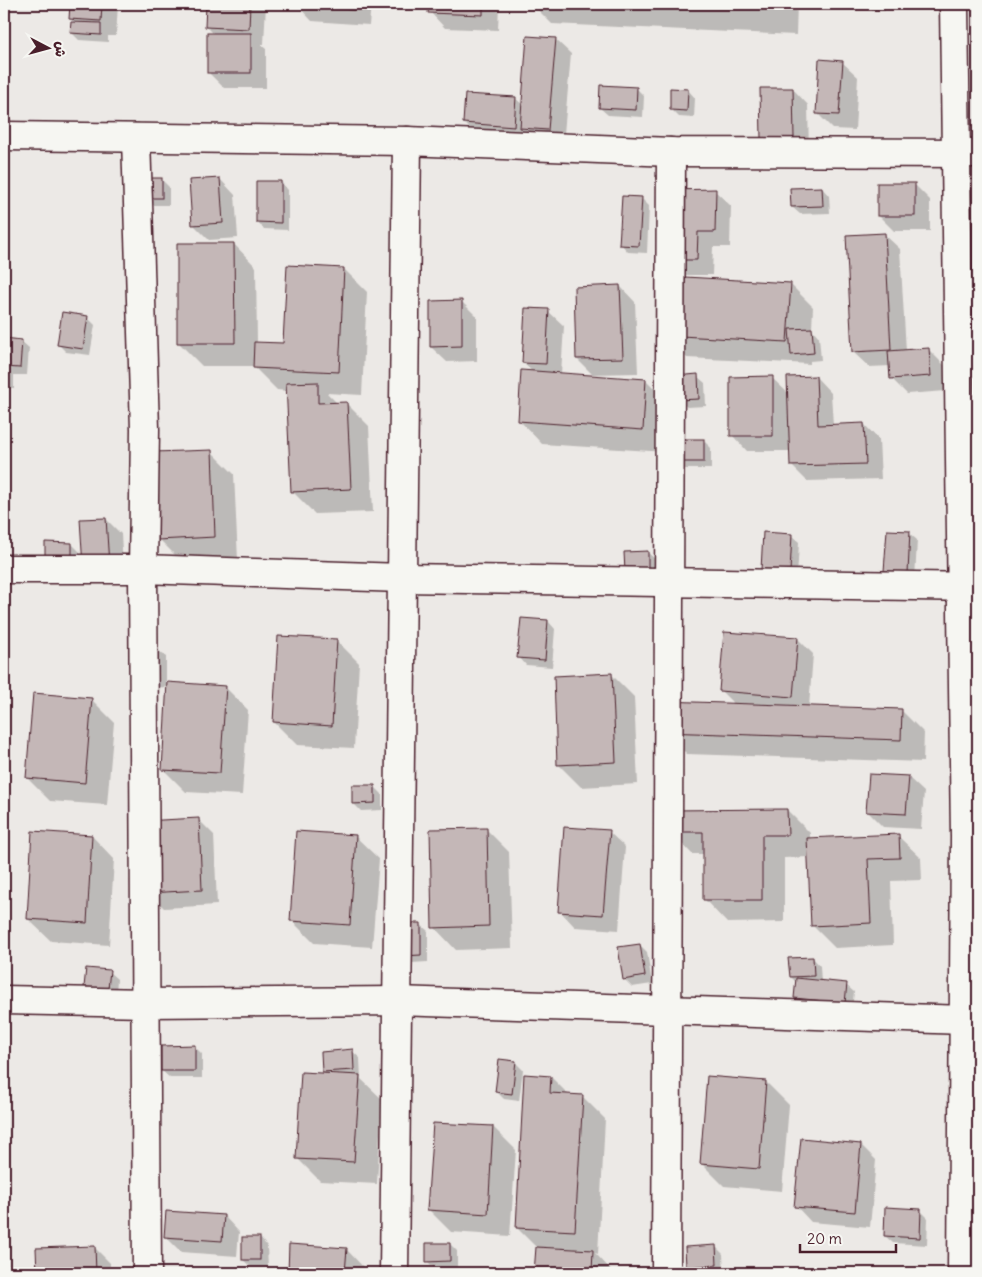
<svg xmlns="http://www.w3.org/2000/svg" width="982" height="1277" viewBox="0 0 982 1277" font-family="Delius,'Playpen Sans Arabic',sans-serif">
	<rect width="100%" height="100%" fill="#ece9e6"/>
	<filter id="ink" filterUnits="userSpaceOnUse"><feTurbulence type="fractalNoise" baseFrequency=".02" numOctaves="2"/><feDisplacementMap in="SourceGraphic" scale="10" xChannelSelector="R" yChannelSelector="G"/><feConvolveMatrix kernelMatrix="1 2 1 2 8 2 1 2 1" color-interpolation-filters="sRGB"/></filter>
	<g filter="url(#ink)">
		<g fill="#0003">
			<polygon points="71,4 118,4 116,36 108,36 108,42 79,40 72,33 75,23 70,19"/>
			<polygon points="207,4 266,4 264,44 260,44 266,49 266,88 224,88 209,73 214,34 206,26"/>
			<polygon points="296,4 371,4 369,25 312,21"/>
			<polygon points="430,4 499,4 498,30 445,28 430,12"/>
			<polygon points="532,4 797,4 796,35 552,24"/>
			<polygon points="833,4 885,4 885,11 837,8"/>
			<polygon points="555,39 571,54 563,145 480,138 464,123 515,98 523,105"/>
			<polygon points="842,62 858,77 855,130 833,129 817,113"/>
			<polygon points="636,88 644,96 643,117 608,115 600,108"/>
			<polygon points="793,89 808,105 809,153 778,154 762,90"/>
			<polygon points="688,90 695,98 694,118 679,117 671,109"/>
			<polygon points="220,179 235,195 238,238 209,240 193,224"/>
			<polygon points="162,180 169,187 169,205 153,205 146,197"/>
			<polygon points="281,182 288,190 288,230 264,229 257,221"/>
			<polygon points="915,185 930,200 930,231 894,231 878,215"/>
			<polygon points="822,188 829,196 830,213 800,214 792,207"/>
			<polygon points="715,191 731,206 730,247 713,247 712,275 685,275 670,259"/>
			<polygon points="641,198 649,206 647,253 628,252 621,244"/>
			<polygon points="884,234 900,249 906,351 928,349 944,365 946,391 907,394 892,379 891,366 869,367 853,352"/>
			<polygon points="234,244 256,267 257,343 284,344 344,269 367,292 362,395 327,393 337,403 346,403 369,426 373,512 315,514 292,491 288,391 277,390 254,367 254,366 202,366 179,343"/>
			<polygon points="790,284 813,307 812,329 819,337 821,360 810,361 810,364 687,358 665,335"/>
			<polygon points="620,286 635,302 638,373 592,374 577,359"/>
			<polygon points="461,301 477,317 477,361 447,362 431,347"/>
			<polygon points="548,311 564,326 561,374 646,380 669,403 666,452 542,444 520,421 533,372 523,363"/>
			<polygon points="87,317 95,325 90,355 66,352 58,344"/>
			<polygon points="4,340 21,341 29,348 27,375 14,375 14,388 4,388"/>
			<polygon points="697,376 705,383 706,406 687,407 679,400"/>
			<polygon points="816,377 831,393 833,425 864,424 879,440 881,479 807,481 791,465 791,451 747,451 732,435 772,378 789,394"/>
			<polygon points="703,440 711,448 711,469 681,469 673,461"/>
			<polygon points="211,451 234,474 238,560 182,562 159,539"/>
			<polygon points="106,519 121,534 124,581 100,582"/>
			<polygon points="909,533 917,540 915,580 893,578 885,571"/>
			<polygon points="791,535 799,542 797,579 770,577"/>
			<polygon points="72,544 80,552 79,565 54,564"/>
			<polygon points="647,552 655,559 655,578 625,553"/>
			<polygon points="548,621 555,629 552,667 526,665 519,657"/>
			<polygon points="797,638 813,654 809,707 901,710 924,733 923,762 687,754 664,731 734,704 720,690"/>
			<polygon points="336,640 359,663 354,748 297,745 274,722"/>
			<polygon points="142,650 158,650 166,657 166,683 225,687 248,710 242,795 186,792 163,769 168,687 150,688"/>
			<polygon points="612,675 634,697 638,784 581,787 558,764"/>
			<polygon points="4,695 7,698 5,724 4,724"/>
			<polygon points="91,699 114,722 107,805 50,801 27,778"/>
			<polygon points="908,777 924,792 921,829 883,827 868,812"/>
			<polygon points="374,786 382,794 382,810 361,811 353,803"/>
			<polygon points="787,810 810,833 810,839 898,836 921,858 922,880 891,881 893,945 835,948 812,925 809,857 784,858 784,922 727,923 705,900 704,854 692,854 670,831"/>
			<polygon points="198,819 214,835 217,905 164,908 148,892"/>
			<polygon points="486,829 509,852 512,948 456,950 434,927"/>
			<polygon points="297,832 356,837 379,859 372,947 314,943 291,920"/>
			<polygon points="609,832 625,847 619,930 575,927 560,911"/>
			<polygon points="92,836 114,859 109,945 51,941 28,919"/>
			<polygon points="403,924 420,924 428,931 428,962 411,963"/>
			<polygon points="640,945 647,952 652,984 632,987 624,979"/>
			<polygon points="813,958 820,966 821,982 846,985 854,992 852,1010 803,1005 796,998 797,983 791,977"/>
			<polygon points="109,972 117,979 116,996 93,994 85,987"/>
			<polygon points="194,1046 202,1054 202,1078 170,1078 162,1071"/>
			<polygon points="352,1051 360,1058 361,1079 382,1099 377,1184 320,1181 297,1158 326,1075 324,1072 322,1053"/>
			<polygon points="515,1062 523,1070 519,1101 504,1099 497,1092"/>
			<polygon points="551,1077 569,1095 582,1096 605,1119 598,1254 595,1253 614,1273 535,1273 537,1248 517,1228"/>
			<polygon points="766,1082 789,1105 782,1191 724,1186 702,1164"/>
			<polygon points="493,1127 516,1150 510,1236 451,1232 429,1210"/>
			<polygon points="861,1145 876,1160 870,1227 811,1222 796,1206"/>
			<polygon points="977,1181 978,1181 978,1204 977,1203"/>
			<polygon points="920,1210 928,1218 927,1245 893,1243 885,1236"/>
			<polygon points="167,1212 224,1216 239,1232 237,1256 181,1252 165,1236"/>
			<polygon points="260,1238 267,1246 268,1267 251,1267 243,1260"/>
			<polygon points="450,1244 457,1251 457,1268 435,1269 427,1261"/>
			<polygon points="291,1246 346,1249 369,1273 289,1273"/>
			<polygon points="715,1246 723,1254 724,1272 749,1273 689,1273 689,1268 687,1266"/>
			<polygon points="94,1247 110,1263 110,1273 38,1273 37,1250"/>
			<polygon points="515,1268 520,1273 493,1273 493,1269"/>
		</g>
		<g fill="#c4b7b7" stroke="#4a1f2b">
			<polygon points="70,4 102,4 101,21 69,19"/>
			<polygon points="206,4 250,4 249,29 205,27"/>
			<polygon points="295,4 355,4 354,10 295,6"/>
			<polygon points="429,4 483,4 483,15 428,13"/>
			<polygon points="705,4 768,4 767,7"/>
			<polygon points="71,22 101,23 101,35 70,33"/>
			<rect x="207" y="33" width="44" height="40"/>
			<polygon points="527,36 556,38 548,130 520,128"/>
			<polygon points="819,59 843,61 839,115 816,114"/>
			<polygon points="600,85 637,87 636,110 599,108"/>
			<polygon points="670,88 688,89 687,111 670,110"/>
			<polygon points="760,88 793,88 794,138 761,139"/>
			<polygon points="465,94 516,97 514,127 463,123"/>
			<rect x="145" y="178" width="17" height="20"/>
			<polygon points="220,178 223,223 192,225 189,180"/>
			<polygon points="256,181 281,181 281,223 256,222"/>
			<rect x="877" y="183" width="38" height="33"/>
			<polygon points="822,187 823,206 791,207 790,188"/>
			<polygon points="716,189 715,232 698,232 697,260 669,260 669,190"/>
			<polygon points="622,196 642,197 639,246 619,245"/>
			<polygon points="885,233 891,350 852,352 846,235"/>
			<polygon points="177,243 234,243 235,343 177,343"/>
			<polygon points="287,265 344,268 339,372 253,368 254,342 283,343"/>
			<polygon points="685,277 791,283 787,342 663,335 683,309"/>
			<polygon points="620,285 623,358 576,359 574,287"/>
			<polygon points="462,300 462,346 430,347 430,301"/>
			<polygon points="525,308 549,309 546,364 522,363"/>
			<polygon points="62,312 88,316 83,349 57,345"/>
			<polygon points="812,328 814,353 791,355 789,329"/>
			<polygon points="4,338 22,340 20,368 4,367"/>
			<polygon points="929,348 931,376 890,379 888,351"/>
			<polygon points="521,370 646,379 643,430 518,421"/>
			<polygon points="698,374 699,399 678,400 676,376"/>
			<polygon points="773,376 773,436 730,436 730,377"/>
			<polygon points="816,376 818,425 864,423 866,464 790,466 787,377"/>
			<polygon points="318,382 318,403 347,402 351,489 291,492 286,383"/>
			<rect x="672" y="439" width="32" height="23"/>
			<polygon points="212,450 215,537 158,540 154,452"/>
			<polygon points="106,518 109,565 83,567 80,519"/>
			<polygon points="887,530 910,531 908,573 884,571"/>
			<polygon points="763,532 792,534 790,572 761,570"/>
			<polygon points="45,542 72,543 72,558 45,557"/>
			<polygon points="648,551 648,571 625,572 624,552"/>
			<polygon points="521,618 548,620 545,660 517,658"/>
			<polygon points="724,632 798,637 793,697 719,691"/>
			<polygon points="278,636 337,639 332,726 273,722"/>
			<polygon points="612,673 616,762 557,765 554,676"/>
			<polygon points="167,682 226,686 220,773 162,770"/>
			<polygon points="33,693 92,698 85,783 26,778"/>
			<polygon points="664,701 902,709 901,740 663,732"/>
			<polygon points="869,774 909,776 906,814 866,812"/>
			<polygon points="352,785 375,785 375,803 352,804"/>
			<polygon points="787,809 788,835 762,835 762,900 703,900 703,832 668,832 668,810"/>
			<polygon points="199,818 202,890 147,893 143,821"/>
			<polygon points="564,827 610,830 603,915 558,912"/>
			<polygon points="487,828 489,926 432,928 430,829"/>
			<polygon points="32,831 92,835 87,923 27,919"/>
			<polygon points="296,831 356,835 350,925 290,921"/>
			<polygon points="899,834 900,858 868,859 871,923 811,926 807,838"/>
			<polygon points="402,923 421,923 421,955 402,956"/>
			<polygon points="640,944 645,976 623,980 618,947"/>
			<polygon points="813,957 814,976 790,977 788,958"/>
			<polygon points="86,968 110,970 108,989 84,987"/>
			<polygon points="796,978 847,983 845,1003 794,998"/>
			<polygon points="195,1045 195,1071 161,1071 161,1046"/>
			<polygon points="353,1049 354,1070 322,1072 321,1052"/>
			<polygon points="499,1059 516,1061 512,1094 495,1092"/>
			<polygon points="301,1072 360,1075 354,1162 296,1159"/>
			<polygon points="524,1074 551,1076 550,1093 583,1095 575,1231 516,1228"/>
			<polygon points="707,1076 766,1081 759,1169 700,1164"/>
			<polygon points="433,1123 493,1126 488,1214 427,1210"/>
			<polygon points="801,1138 861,1144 855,1212 794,1207"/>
			<polygon points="885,1207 921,1209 920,1238 884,1236"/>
			<polygon points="166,1211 224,1215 222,1241 164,1237"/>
			<rect x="242" y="1237" width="18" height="23"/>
			<polygon points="426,1243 450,1243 450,1261 426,1262"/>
			<polygon points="289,1244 347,1248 345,1273 288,1273"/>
			<polygon points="716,1245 717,1265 686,1267 685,1247"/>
			<polygon points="95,1246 96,1273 37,1273 36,1248"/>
			<polygon points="536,1247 593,1250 592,1273 534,1273"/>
			<polygon points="515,1267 515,1273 492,1273 492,1268"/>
			<polygon points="688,1268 769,1273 687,1273"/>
		</g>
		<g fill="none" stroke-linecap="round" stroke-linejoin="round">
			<g stroke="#4a1f2b" stroke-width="31">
				<g id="street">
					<polyline points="954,4 965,837 962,1273"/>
					<polyline points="4,136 407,141 671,152 978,153"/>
					<polyline points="136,138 145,429 143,569 147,1273"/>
					<polyline points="4,569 143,569 402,578 978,587"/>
					<polyline points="4,1000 146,1003 397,1001 965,1020"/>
					<polyline points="394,1273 407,141"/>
					<polyline points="666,1273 671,152"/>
				</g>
			</g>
			<use href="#street" stroke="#f6f6f2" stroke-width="28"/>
		</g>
	</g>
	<rect width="982" height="1277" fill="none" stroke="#f6f6f2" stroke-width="20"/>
	<rect x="10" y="10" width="962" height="1257" fill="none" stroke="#4a1f2b" stroke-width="2" filter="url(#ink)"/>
	<g transform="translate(48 48) rotate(96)" stroke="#f6f6f2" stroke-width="4" paint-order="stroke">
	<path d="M0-4L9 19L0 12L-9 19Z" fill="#4a1f2b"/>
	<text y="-8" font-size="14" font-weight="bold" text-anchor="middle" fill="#4a1f2b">ش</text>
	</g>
	<path d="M800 1244v8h96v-8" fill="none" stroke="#4a1f2b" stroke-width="2.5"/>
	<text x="807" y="1244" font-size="15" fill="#4a1f2b" stroke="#f6f6f2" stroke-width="4" paint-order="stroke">20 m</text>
</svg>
